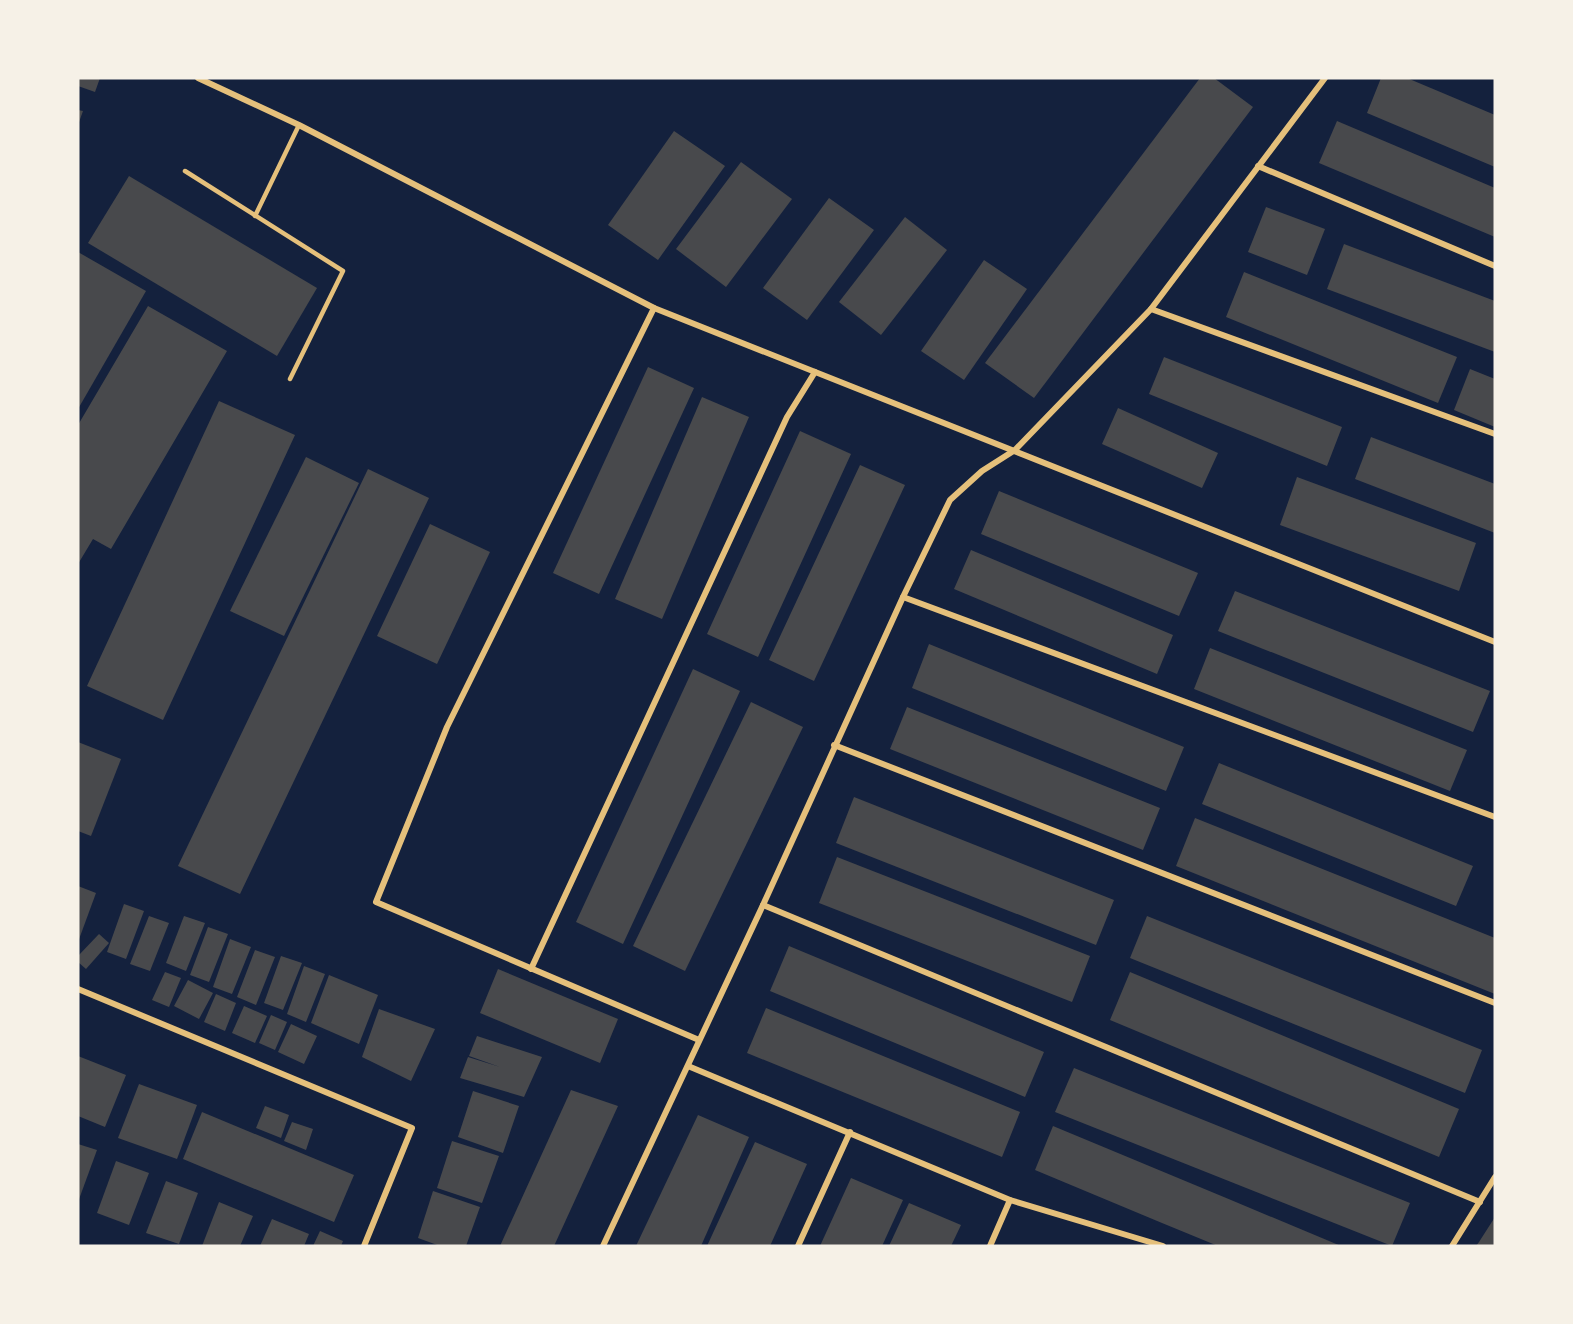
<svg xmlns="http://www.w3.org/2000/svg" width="1573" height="1324" viewBox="0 0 1573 1324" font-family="'Sofia Sans Condensed',sans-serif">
	<rect width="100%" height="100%" fill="#14213d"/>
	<g fill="#48494c">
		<polygon points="78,78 100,78 95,92 78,86"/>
		<polygon points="1200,78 1214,78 1253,107 1034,398 985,363"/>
		<polygon points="1381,78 1407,78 1495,115 1495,167 1367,113"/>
		<polygon points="78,110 83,111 78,125"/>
		<polygon points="1337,121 1495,188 1495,237 1319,163"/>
		<polygon points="674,131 725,166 658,260 608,225"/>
		<polygon points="741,162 792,199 726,287 676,249"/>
		<polygon points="129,176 317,288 277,356 88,243"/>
		<polygon points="829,198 874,230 807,320 763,288"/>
		<polygon points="1266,207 1325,229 1307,275 1248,252"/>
		<polygon points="905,217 947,250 881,335 839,302"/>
		<polygon points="1344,244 1495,301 1495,352 1327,289"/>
		<polygon points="78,252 146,291 78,409"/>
		<polygon points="984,260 1027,289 964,380 921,351"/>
		<polygon points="1244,272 1457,357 1438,403 1226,317"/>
		<polygon points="148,306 227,351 111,549 93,539 78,564 78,425"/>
		<polygon points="1164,357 1342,427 1327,466 1149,394"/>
		<polygon points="648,367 694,388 599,594 553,573"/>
		<polygon points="1470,369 1495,379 1495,427 1454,410"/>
		<polygon points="702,397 749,417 662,619 615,599"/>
		<polygon points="219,401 295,435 163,720 87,686"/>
		<polygon points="1118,408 1218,453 1202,488 1102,444"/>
		<polygon points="800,431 851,454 758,657 707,634"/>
		<polygon points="1371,437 1495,484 1495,533 1355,479"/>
		<polygon points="306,457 359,483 284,636 230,611"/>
		<polygon points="860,465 905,485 814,681 769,660"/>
		<polygon points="368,469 429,498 240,894 178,866"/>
		<polygon points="1297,477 1476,543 1459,591 1280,525"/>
		<polygon points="999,491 1198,573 1179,616 981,534"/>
		<polygon points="430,524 490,552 437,664 377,636"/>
		<polygon points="971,550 1173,635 1157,674 954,589"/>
		<polygon points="1235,591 1490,691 1473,732 1218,631"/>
		<polygon points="929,644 1184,747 1166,791 912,688"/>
		<polygon points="1210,648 1467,750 1450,791 1194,689"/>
		<polygon points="693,669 740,691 623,944 576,922"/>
		<polygon points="751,702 803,727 685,971 633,946"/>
		<polygon points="907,707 1160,808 1143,850 890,749"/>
		<polygon points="78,742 121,759 91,836 78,831"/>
		<polygon points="1219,763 1473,866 1456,906 1202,804"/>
		<polygon points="854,797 1114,900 1096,945 836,843"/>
		<polygon points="1195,818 1495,938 1495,994 1176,866"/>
		<polygon points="837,857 1090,956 1072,1002 819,903"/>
		<polygon points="78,886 96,893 78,942"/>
		<polygon points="124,904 144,911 126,959 107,952"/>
		<polygon points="149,916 169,923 150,971 130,964"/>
		<polygon points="184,916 205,923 186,971 166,963"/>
		<polygon points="1147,916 1482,1050 1465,1093 1130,958"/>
		<polygon points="208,927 228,934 209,982 190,975"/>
		<polygon points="99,934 109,943 86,969 78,962 78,956"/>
		<polygon points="230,939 251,947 232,994 213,987"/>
		<polygon points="789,946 1044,1052 1025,1097 770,991"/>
		<polygon points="255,950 275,957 256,1005 237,997"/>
		<polygon points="281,956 302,963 283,1010 264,1003"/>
		<polygon points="304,966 325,974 306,1022 287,1014"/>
		<polygon points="498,969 618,1019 600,1063 480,1013"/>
		<polygon points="165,972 181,978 169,1007 152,1000"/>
		<polygon points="1130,972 1459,1109 1439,1157 1110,1020"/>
		<polygon points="329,975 378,995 359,1044 311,1023"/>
		<polygon points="188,980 213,993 199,1019 174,1006"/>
		<polygon points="216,994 236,1003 225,1031 204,1022"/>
		<polygon points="244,1006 267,1016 255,1043 232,1033"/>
		<polygon points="766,1008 1020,1112 1002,1157 747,1053"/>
		<polygon points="379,1009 435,1029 411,1081 362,1057"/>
		<polygon points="271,1015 287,1022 275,1050 259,1043"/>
		<polygon points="291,1024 317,1036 304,1064 278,1052"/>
		<polygon points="477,1036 542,1057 524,1097 460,1078 468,1057 500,1067 469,1056"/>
		<polygon points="78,1056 126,1075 105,1127 78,1116"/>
		<polygon points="1074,1068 1410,1203 1392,1246 1055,1112"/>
		<polygon points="139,1084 197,1105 177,1159 118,1138"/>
		<polygon points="571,1090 618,1106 554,1246 500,1246"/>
		<polygon points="473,1091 519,1106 503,1153 458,1137"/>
		<polygon points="265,1106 289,1115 281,1138 256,1128"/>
		<polygon points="202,1112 354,1175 334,1222 183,1159"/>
		<polygon points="698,1115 749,1137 701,1246 636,1246"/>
		<polygon points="292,1122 313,1129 306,1150 284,1141"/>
		<polygon points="1053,1126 1231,1200 1341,1246 1218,1246 1162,1223 1035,1170"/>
		<polygon points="452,1141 499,1156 482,1203 437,1188"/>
		<polygon points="755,1142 807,1164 770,1246 707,1246"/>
		<polygon points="78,1144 97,1150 78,1202"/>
		<polygon points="116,1161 149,1173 129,1225 97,1213"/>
		<polygon points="851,1178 903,1200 882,1246 820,1246"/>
		<polygon points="166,1181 198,1193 179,1244 146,1233"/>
		<polygon points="433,1191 480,1207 466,1246 440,1246 418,1238"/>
		<polygon points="219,1202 253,1216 240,1246 202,1246"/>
		<polygon points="909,1203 961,1225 951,1246 889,1246"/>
		<polygon points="1495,1217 1495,1246 1476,1246 1479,1242"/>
		<polygon points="272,1219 309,1234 304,1246 260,1246"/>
		<polygon points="320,1231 343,1241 341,1246 313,1246"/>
	</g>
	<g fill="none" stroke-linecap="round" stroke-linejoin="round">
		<g stroke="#e5c07b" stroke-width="4.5">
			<polyline points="185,171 343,271 290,379"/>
			<polyline points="255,216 299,125"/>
		</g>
		<g stroke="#e5c07b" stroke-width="6">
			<polyline points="198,78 299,125 654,308 1495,642"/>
			<polyline points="1258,166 1495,266"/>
			<polyline points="654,308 447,727 376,902 699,1040"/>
			<polyline points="1151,309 1495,434"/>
			<polyline points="903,597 1495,817"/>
			<polyline points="834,745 1495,1003"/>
			<polyline points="763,905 1480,1202"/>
			<polyline points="531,969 787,417 815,372"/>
			<polyline points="78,989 412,1128 364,1246"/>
			<polyline points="688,1066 1010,1200 1163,1246"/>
			<polyline points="603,1246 763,905 903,597 950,500 982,471 1015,450 1151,309 1325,78"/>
			<polyline points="798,1246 850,1132"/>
			<polyline points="990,1246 1010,1200"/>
			<polyline points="1452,1246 1495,1177"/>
		</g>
	</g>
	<rect width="1573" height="1324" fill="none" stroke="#f6f1e7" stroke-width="159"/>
</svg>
